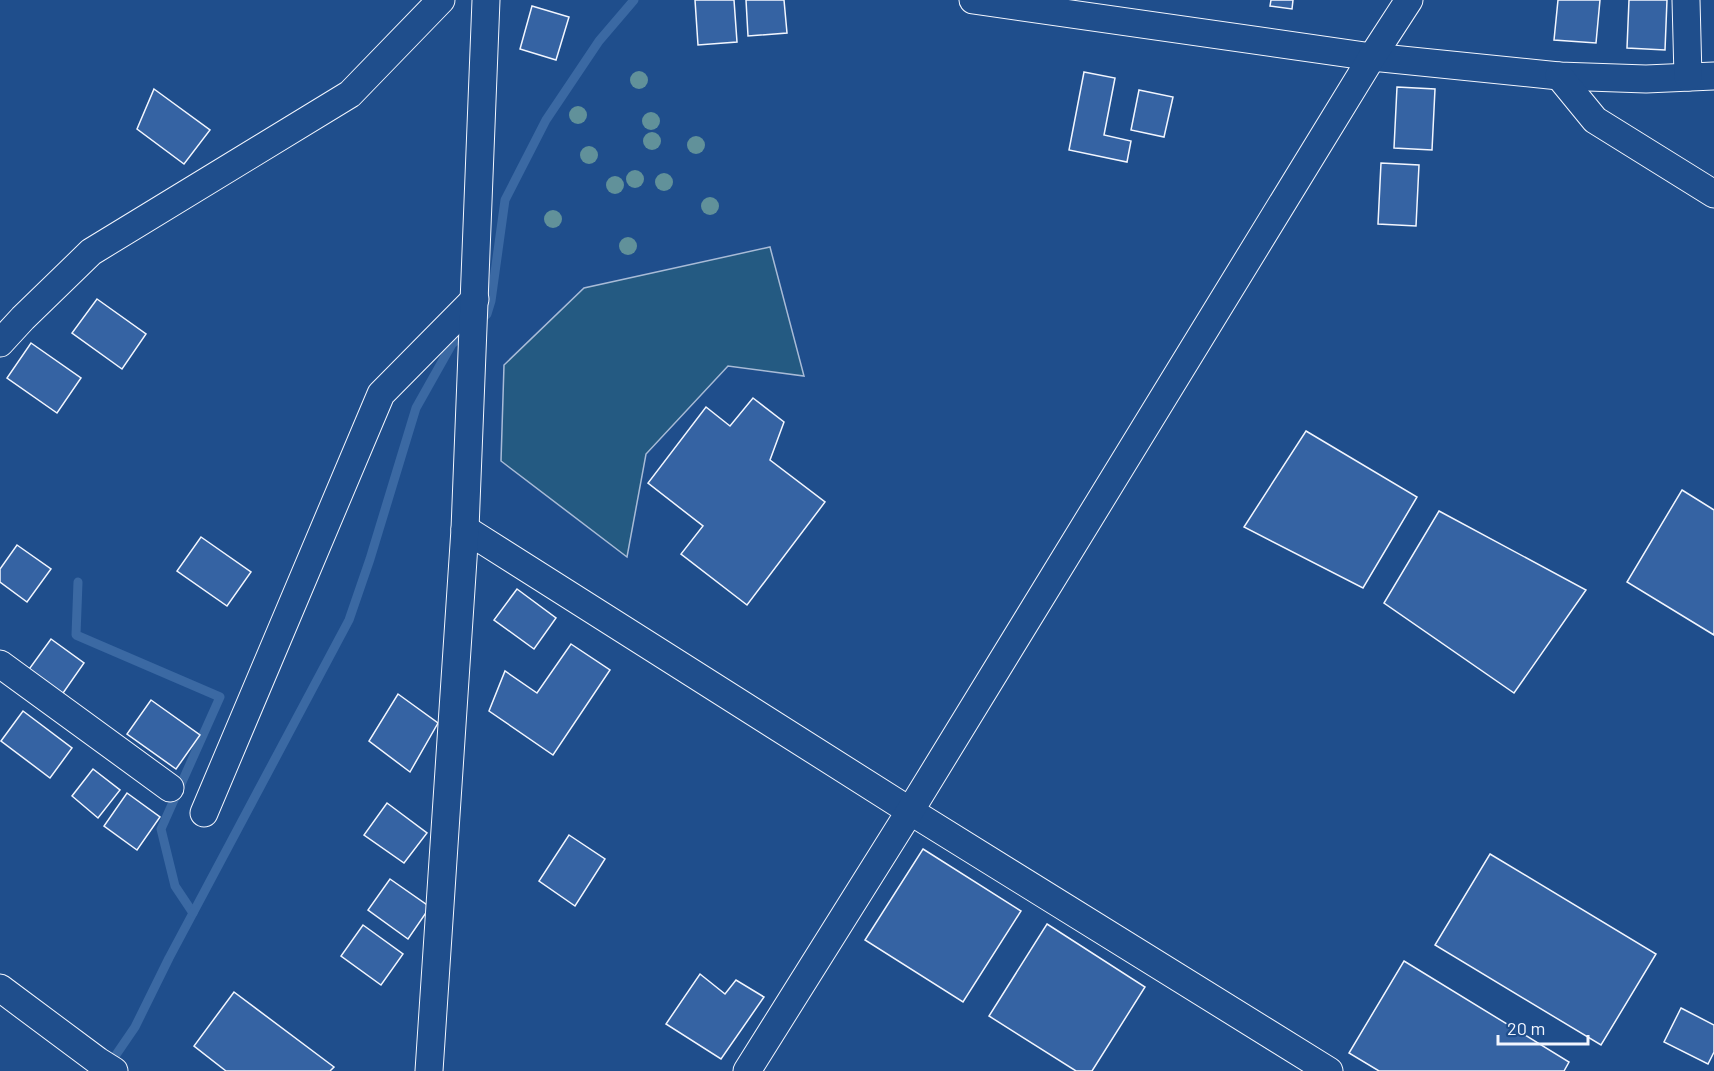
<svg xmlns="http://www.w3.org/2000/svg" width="1714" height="1071" viewBox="0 0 1714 1071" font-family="Barlow,sans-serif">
	<rect width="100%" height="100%" fill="#1f4e8c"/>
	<polygon fill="#245a82" stroke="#a8bbd7" stroke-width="1.5" points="770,247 804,376 728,366 646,454 627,557 501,461 504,365 584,288"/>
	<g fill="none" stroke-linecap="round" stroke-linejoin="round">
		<g stroke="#3b69a3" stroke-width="9">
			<polyline points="479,321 487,314 491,301 505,200 546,120 599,41 634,0"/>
			<polyline points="78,582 76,635 220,697 161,829 175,886 193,913 169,958 135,1027 109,1065"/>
			<polyline points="193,913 349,620 370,559 416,408 452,344 468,330"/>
		</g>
	</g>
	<g fill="#3563a3" stroke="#f2f6ff" stroke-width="1.5">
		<polygon points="695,0 734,0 737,42 698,45"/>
		<polygon points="746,0 784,0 787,33 748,36"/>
		<polygon points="1271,0 1293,0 1292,9 1270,6"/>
		<polygon points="1558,0 1600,0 1596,43 1554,40"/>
		<polygon points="1629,0 1667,0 1665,50 1627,48"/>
		<polygon points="532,6 569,17 556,60 520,49"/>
		<polygon points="1084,72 1115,78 1104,135 1131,141 1127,162 1069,150"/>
		<polygon points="1397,87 1435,89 1432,150 1394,148"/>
		<polygon points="154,89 210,130 184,164 137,129"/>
		<polygon points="1139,90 1173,97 1164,137 1131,130"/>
		<polygon points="1381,163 1419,165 1416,226 1378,224"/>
		<polygon points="97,299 146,334 122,369 72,333"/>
		<polygon points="31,343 81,378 57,413 7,378"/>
		<polygon points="753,398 784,422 770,460 825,502 747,605 681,554 703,526 648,483 706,407 730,426"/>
		<polygon points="1306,431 1417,497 1363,588 1244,527"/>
		<polygon points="1682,490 1714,510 1714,635 1627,582"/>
		<polygon points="1439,511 1586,590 1514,693 1384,603"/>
		<polygon points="201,537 251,572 227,606 177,571"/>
		<polygon points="17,545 51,569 27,602 0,582 0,569"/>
		<polygon points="517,589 556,618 534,649 494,620"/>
		<polygon points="51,639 84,663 61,696 27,672"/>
		<polygon points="571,644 610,670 553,755 489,711 505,671 537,693"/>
		<polygon points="398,694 438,723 410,772 369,741"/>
		<polygon points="151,700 200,735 176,769 127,734"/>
		<polygon points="23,711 72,748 50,778 1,741"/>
		<polygon points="93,769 120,790 98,818 72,796"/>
		<polygon points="127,793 160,817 137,850 104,826"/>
		<polygon points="387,803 427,833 404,863 364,835"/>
		<polygon points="569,835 605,859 575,906 539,881"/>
		<polygon points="923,849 1021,911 963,1002 865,940"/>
		<polygon points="1490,854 1656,954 1601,1045 1435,945"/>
		<polygon points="390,879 430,907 408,939 368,910"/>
		<polygon points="1047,924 1145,987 1092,1071 1076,1071 989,1016"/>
		<polygon points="363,925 403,954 381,985 341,956"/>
		<polygon points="1404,961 1569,1062 1564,1071 1379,1071 1349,1053"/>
		<polygon points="700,974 725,994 736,980 764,997 721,1059 666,1024"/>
		<polygon points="234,992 334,1067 330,1071 226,1071 194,1046"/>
		<polygon points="1681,1008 1714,1025 1714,1052 1708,1064 1664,1042"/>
	</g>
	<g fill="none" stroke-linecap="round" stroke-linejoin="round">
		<g stroke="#f2f6ff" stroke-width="29">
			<g id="minor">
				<polyline points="973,0 1372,57 1559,76 1646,79 1714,76"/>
				<polyline points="1686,0 1688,77"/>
				<polyline points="1559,76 1595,120 1714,194"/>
				<polyline points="0,343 23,318 91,252 350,94 441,0"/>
				<polyline points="465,529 910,811 1329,1071"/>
				<polyline points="0,664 170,788"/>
				<polyline points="204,813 381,394 475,299"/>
				<polyline points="0,988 98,1061 114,1071"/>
				<polyline points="429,1071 465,529 486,0"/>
				<polyline points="747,1071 910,811 1372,57 1409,0"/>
			</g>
		</g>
		<use href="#minor" stroke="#1f4e8c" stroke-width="27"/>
	</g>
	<g fill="#61919a">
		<circle cx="639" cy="80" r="9"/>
		<circle cx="578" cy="115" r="9"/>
		<circle cx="651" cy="121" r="9"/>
		<circle cx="652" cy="141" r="9"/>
		<circle cx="696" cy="145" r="9"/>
		<circle cx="589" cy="155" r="9"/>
		<circle cx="635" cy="179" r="9"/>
		<circle cx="664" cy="182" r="9"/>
		<circle cx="615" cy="185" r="9"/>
		<circle cx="710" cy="206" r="9"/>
		<circle cx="553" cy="219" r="9"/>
		<circle cx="628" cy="246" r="9"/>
	</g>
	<path d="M1498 1035v9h90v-9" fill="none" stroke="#f2f6ff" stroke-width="3"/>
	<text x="1507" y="1035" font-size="18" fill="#f2f6ff" stroke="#1f4e8c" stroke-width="4.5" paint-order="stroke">20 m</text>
</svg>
